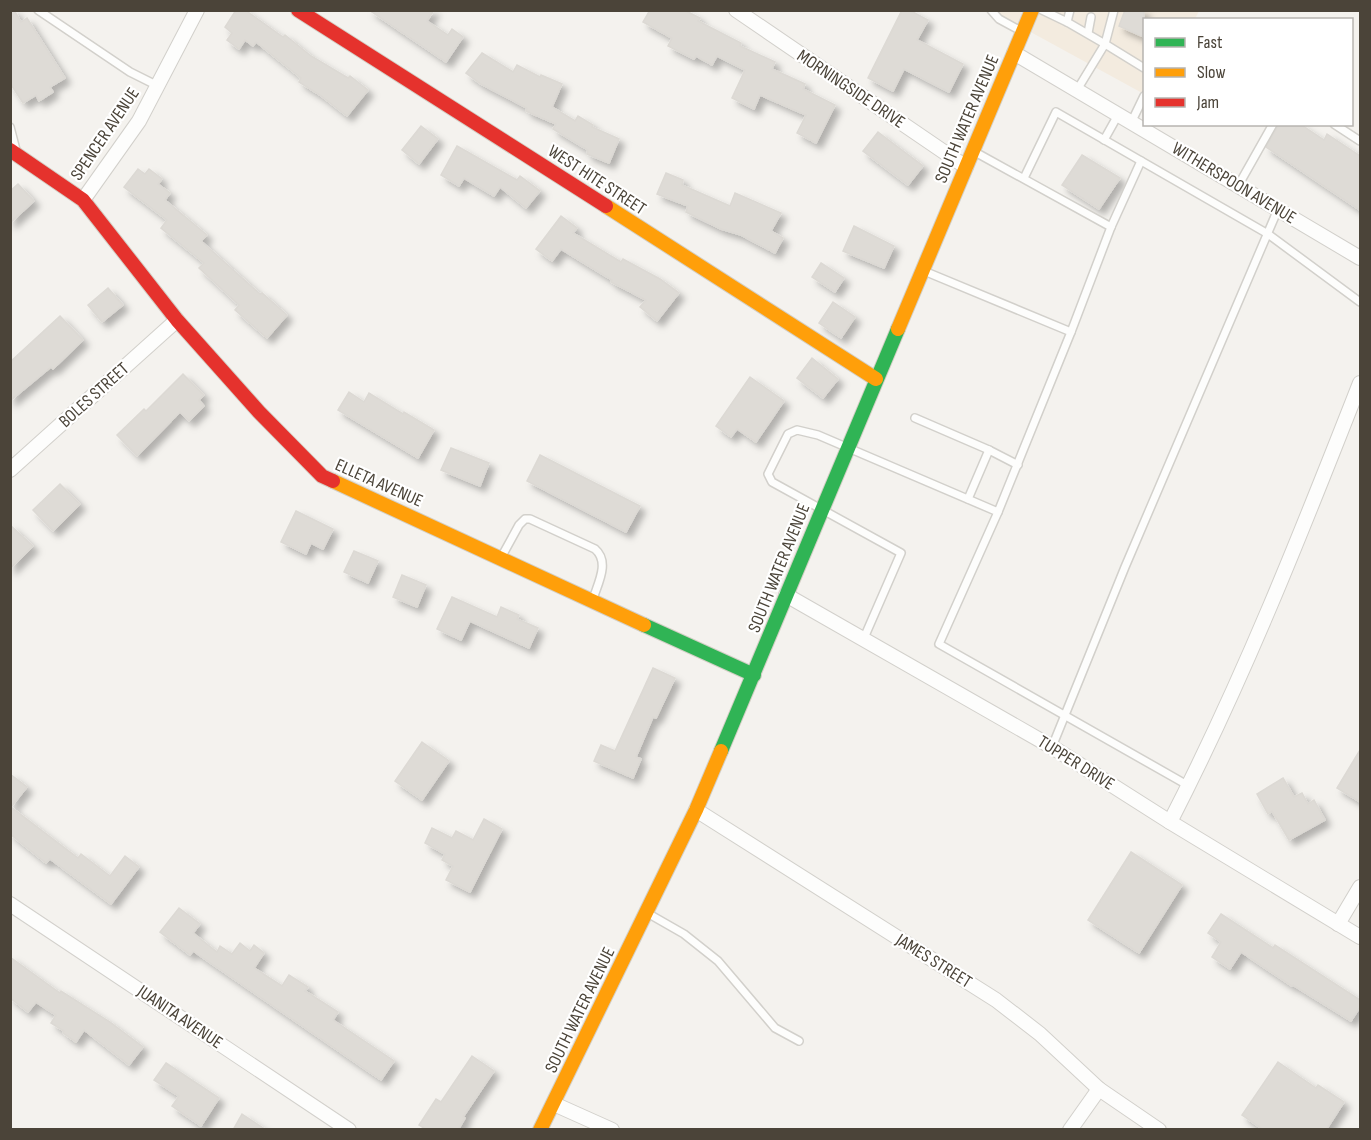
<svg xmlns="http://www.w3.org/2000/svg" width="1371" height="1140" viewBox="0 0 1371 1140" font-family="'Sofia Sans Condensed',sans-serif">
	<defs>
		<filter id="shadow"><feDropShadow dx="5.5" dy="5.5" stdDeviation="3" flood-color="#0004"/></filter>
	</defs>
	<rect width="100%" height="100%" fill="#f4f2ee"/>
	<polygon fill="#f3ebdf" points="992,11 1199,11 1195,19 1144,20 1144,94"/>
	<g fill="#dedbd6" stroke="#dcd9d4" stroke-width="1.5" filter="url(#shadow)">
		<polygon points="10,10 14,10 21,22 27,18 65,78 50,87 53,92 39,101 36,95 23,103 10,83"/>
		<polygon points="236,10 245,10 283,37 285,35 311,56 348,78 350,76 368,90 347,116 320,95 299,82 301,78 256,42 253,46 245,40 239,49 227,40 232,33 225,27"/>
		<polygon points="369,10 434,10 427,21 448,35 452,29 463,37 446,62"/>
		<polygon points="650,10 684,10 700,18 698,21 741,43 740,46 775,62 772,69 805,84 803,89 835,105 816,143 797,133 806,115 760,95 754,109 732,98 745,70 717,56 712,65 696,56 694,59 668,46 672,38 643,22"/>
		<polygon points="902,10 909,10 928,20 917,40 963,64 949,92 904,69 893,91 868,78"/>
		<polygon points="1125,10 1144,10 1144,37 1119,26"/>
		<polygon points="482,53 513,72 517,65 540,77 541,75 562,84 552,107 575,121 578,116 593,125 592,127 619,139 609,163 587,154 588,150 553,129 556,124 526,111 527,108 481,84 466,73"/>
		<polygon points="1279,124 1300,124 1324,140 1327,134 1360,156 1360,210 1266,147"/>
		<polygon points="421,126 438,139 419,164 402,150"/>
		<polygon points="878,132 923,166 908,185 863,151"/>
		<polygon points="457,146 517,180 520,176 540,191 526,208 500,187 494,196 464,178 459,186 441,175"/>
		<polygon points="1082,155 1120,178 1099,209 1062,185"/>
		<polygon points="138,169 145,174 149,169 162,179 158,184 170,193 165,200 207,235 201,241 260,294 262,293 287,315 267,338 235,310 239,305 199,268 204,263 161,228 167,220 124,187"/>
		<polygon points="666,173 683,180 682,185 730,206 735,193 781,213 771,231 783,238 775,253 741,235 721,229 686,212 688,206 657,194"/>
		<polygon points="18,184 34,201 10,223 10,191"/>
		<polygon points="561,216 577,228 573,233 621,262 623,259 660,279 679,293 657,321 640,307 646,300 611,282 612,280 561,249 552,261 536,249"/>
		<polygon points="854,226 894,246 884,268 843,251"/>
		<polygon points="821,263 844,278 835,292 812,277"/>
		<polygon points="108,288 123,305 102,322 88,305"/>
		<polygon points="833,302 855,317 841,338 819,323"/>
		<polygon points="60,316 83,340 53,369 51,367 10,401 10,362"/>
		<polygon points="812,358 838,379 823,398 797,378"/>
		<polygon points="183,374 204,395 199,400 204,406 189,421 180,412 137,456 117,435 144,409 146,411"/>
		<polygon points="750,377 784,401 756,442 737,429 731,437 716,426"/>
		<polygon points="349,392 364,402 369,393 403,414 404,412 434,430 418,458 338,410"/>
		<polygon points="451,448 489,463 480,486 441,470"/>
		<polygon points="540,455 640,506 626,532 527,481"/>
		<polygon points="60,484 80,504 53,531 33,510"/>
		<polygon points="296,511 333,529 323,549 311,543 306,554 281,542"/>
		<polygon points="10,525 33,546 10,569"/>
		<polygon points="354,551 378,561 368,583 344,572"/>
		<polygon points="402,575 426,585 417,607 393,597"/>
		<polygon points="452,597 497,617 501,607 519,615 517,619 538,628 529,648 470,621 461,640 437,629"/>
		<polygon points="653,668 675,678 656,718 653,717 636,757 641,759 633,778 594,761 601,745 615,751"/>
		<polygon points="422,742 449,761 422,800 395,781"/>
		<polygon points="1360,750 1360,802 1337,788"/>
		<polygon points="10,774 27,787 11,807 78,858 81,854 110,876 125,856 139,867 111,904 50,859 46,863 10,834"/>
		<polygon points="1283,778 1294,797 1302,793 1308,804 1314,800 1325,820 1289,840 1272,811 1268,814 1257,794"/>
		<polygon points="484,819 502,829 470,892 446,880 453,866 442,860 445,854 425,843 432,828 452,838 456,831 473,840"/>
		<polygon points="1131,852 1182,885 1139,953 1088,920"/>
		<polygon points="179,908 200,924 193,933 217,952 220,946 232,954 240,943 250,951 254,945 264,953 254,968 282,986 289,975 308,987 305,991 338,1012 333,1020 394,1061 381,1080 193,951 190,955 160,932"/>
		<polygon points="1221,914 1273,948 1275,945 1360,1000 1360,1007 1351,1021 1293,985 1292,986 1241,952 1230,969 1212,957 1221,942 1208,933"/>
		<polygon points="10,957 60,993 61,991 110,1022 143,1047 129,1065 84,1030 76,1042 63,1033 64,1031 51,1023 56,1015 36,1002 28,1012 10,998"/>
		<polygon points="472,1056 494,1071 463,1117 465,1118 458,1130 427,1130 419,1125 436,1099 441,1102"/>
		<polygon points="1278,1062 1316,1088 1318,1085 1344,1102 1326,1130 1264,1130 1242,1115"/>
		<polygon points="166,1063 219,1098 201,1126 172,1106 179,1096 154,1080"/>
		<polygon points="242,1114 266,1130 233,1130"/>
	</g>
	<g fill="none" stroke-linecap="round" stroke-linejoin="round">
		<g stroke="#d2d0cb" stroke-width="10">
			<g id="lane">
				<polyline points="38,10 130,72 158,86"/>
				<polyline points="991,10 999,19 1021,31"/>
				<polyline points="1042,10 1067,22"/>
				<polyline points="1070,10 1067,22 1105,44 1077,90"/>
				<polyline points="1114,10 1105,44 1144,68"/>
				<polyline points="1088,33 1091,17"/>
				<polyline points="1131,123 1144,96"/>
				<polyline points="1334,124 1360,141"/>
				<polyline points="10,127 16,150"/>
				<polyline points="1104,140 1118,115"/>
				<polyline points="975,152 1111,227"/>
				<polyline points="1024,178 1056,112 1268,234 1360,302"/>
				<polyline points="1238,186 1273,124"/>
				<polyline points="924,271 1071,332 998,512"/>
				<polyline points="1071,332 1111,227 1141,161"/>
				<polyline points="915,418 989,450 1018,465"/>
				<polyline points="968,499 989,450"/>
				<path d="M 502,556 L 519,525 L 525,519 L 530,519 L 595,549 C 610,562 598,583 593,599"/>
				<polyline points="864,638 901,553 772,482 768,474 788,434 797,430 818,435 998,512 939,644 1189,786"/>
				<polyline points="1052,747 1125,567 1278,209"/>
				<polyline points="649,914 684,934 718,961 775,1028 799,1041"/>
			</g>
		</g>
		<g stroke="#d2d0cb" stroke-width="16">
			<g id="street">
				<polyline points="736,10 966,167"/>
				<polyline points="1014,53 1360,258"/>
				<polyline points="83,200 139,121 197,10"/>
				<polyline points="10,470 177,320"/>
				<polyline points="786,595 1052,747 1170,822 1360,937"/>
				<polyline points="696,810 996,1000 1040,1034 1099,1089 1159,1130"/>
				<path d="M 1170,822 C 1243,680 1302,531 1360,383"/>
				<polyline points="10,904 349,1130"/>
				<polyline points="1338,924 1360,887"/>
				<polyline points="554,1104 612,1130"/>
				<polyline points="1070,1130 1099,1089"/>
			</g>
		</g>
		<g stroke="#d3cfc5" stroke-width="16">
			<g id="fast">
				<polyline points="644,625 754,675"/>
				<polyline points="721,751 898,329"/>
			</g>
		</g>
		<g stroke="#d3cfc5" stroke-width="16">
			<g id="slow">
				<polyline points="606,206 876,379"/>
				<polyline points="898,329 1032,10"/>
				<polyline points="333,481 644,625"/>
				<polyline points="540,1130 696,810 721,751"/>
			</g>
		</g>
		<g stroke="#d3cfc5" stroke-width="16">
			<g id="jam">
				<polyline points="298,10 606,206"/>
				<polyline points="10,150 83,200 177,320 259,412 322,476 333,481"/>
			</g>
		</g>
		<use href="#lane" stroke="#fdfdfc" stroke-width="7"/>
		<use href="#street" stroke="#fdfdfc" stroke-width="14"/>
		<use href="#fast" stroke="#30b455" stroke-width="14"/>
		<use href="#slow" stroke="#ff9f0a" stroke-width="14"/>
		<use href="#jam" stroke="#e5322d" stroke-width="14"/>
	</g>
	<g text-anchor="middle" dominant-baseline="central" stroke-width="4.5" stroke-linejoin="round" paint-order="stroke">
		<g font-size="18" fill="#4b4439" stroke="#fff">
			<text transform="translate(851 89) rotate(34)">MORNINGSIDE DRIVE</text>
			<text transform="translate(967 119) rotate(-67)">SOUTH WATER AVENUE</text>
			<text transform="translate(105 134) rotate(-56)">SPENCER AVENUE</text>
			<text transform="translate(597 180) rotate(33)">WEST HITE STREET</text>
			<text transform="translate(1234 183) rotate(31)">WITHERSPOON AVENUE</text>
			<text transform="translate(94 395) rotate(-42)">BOLES STREET</text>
			<text transform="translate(379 483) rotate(24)">ELLETA AVENUE</text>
			<text transform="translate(779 568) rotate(-68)">SOUTH WATER AVENUE</text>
			<text transform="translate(1076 763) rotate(32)">TUPPER DRIVE</text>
			<text transform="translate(934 961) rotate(32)">JAMES STREET</text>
			<text transform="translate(580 1010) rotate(-64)">SOUTH WATER AVENUE</text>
			<text transform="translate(180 1017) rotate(34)">JUANITA AVENUE</text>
		</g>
	</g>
	<rect width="1371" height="1140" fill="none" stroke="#4b4439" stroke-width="24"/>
	<rect x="1143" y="18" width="210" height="108" fill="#ffffff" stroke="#b7b4b0" stroke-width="1.5"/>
	<rect x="1155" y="38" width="30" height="9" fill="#30b455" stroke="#b7b4b0" stroke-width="1.5"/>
	<text x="1197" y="48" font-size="18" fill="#4b4439">Fast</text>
	<rect x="1155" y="68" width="30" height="9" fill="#ff9f0a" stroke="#b7b4b0" stroke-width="1.5"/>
	<text x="1197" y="78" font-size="18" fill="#4b4439">Slow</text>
	<rect x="1155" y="98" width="30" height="9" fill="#e5322d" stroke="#b7b4b0" stroke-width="1.5"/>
	<text x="1197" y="108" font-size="18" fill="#4b4439">Jam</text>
</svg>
